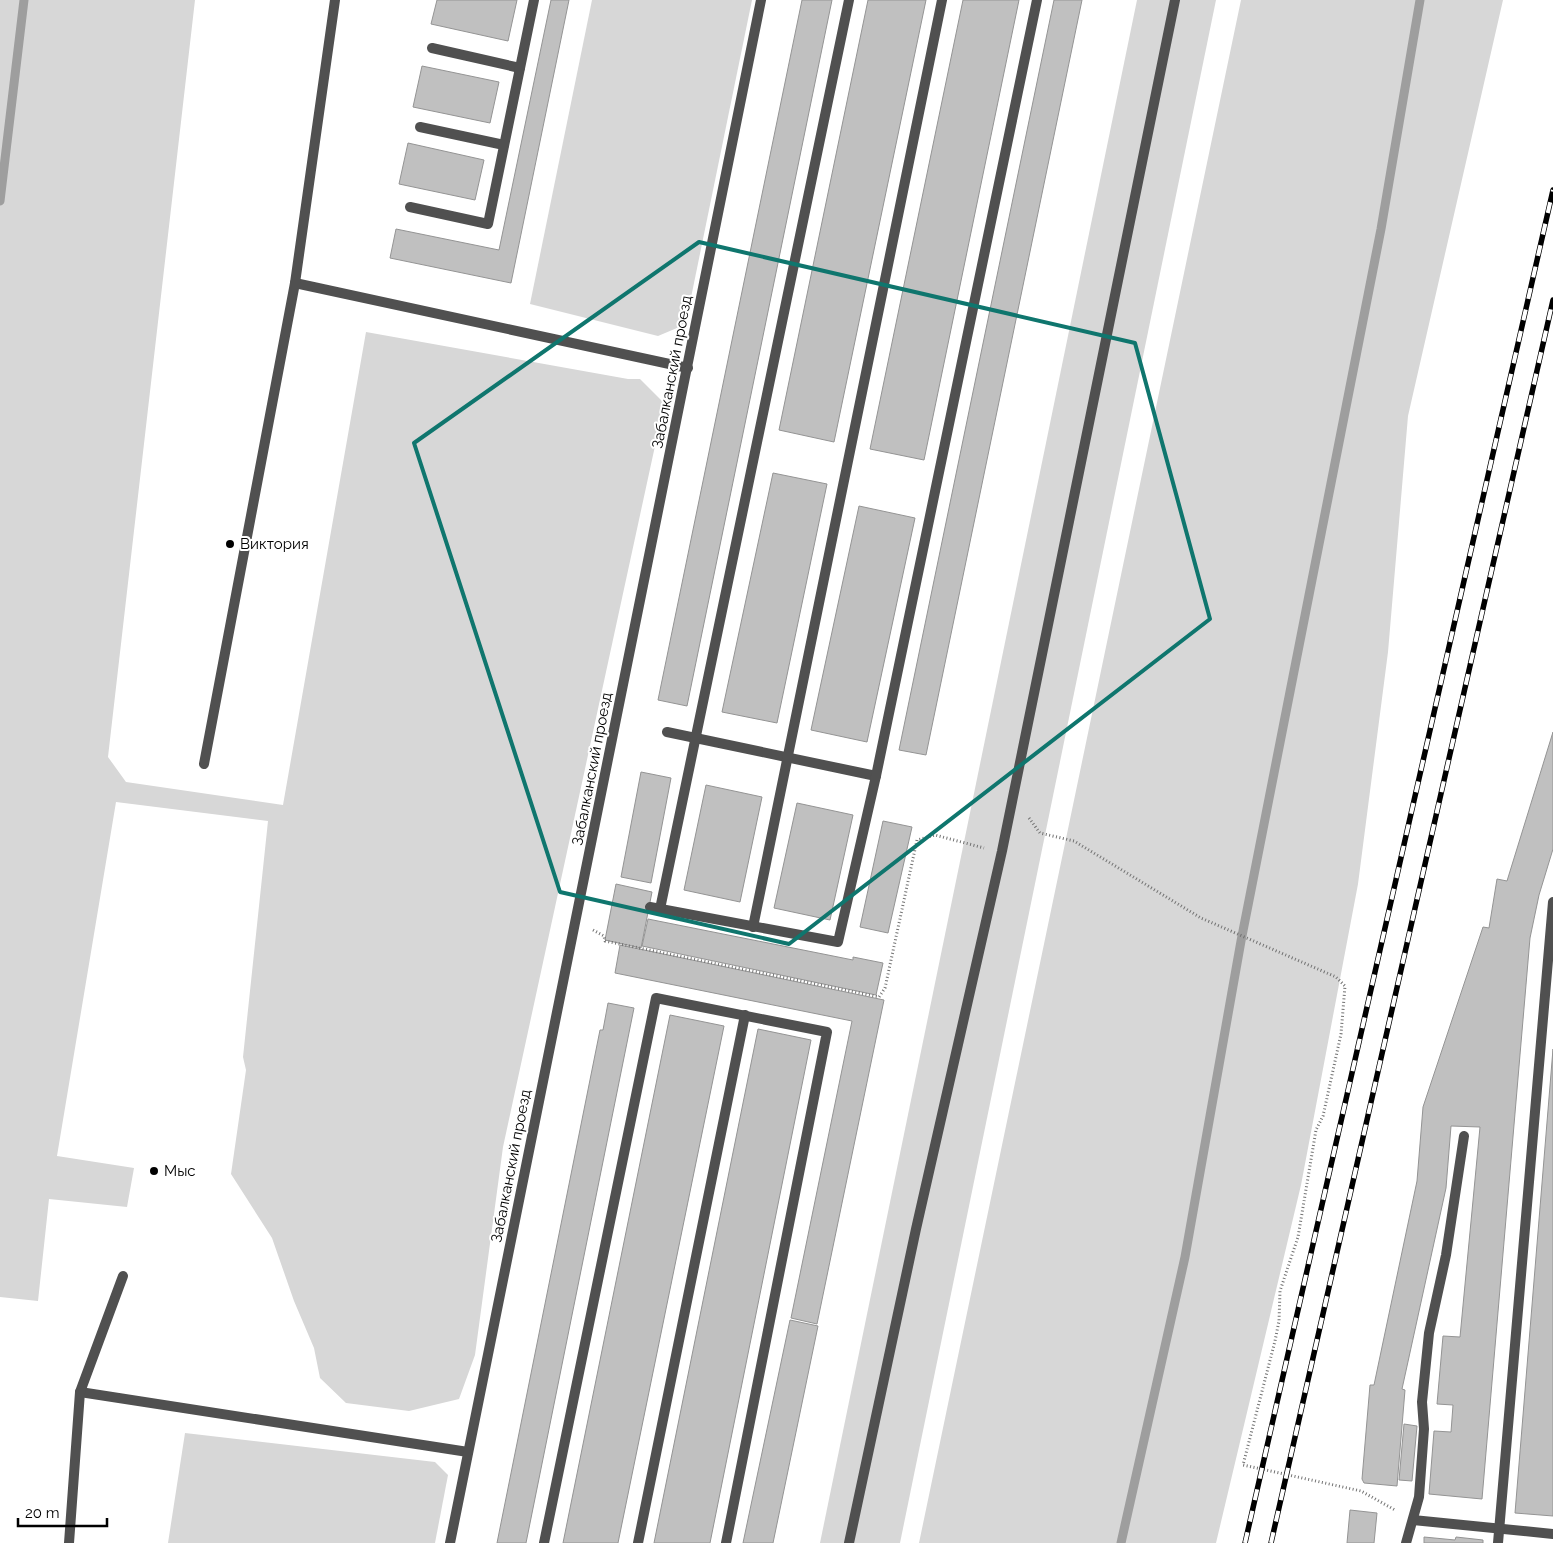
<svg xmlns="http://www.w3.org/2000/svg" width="1553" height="1543" viewBox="0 0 1553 1543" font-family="Raleway,sans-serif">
	<rect width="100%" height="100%" fill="#fff"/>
	<g fill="#d7d7d7">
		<polygon points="0,0 195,0 108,757 126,782 283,805 366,332 628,379 640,379 662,401 655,446 503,1147 475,1355 459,1399 409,1411 346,1403 320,1378 314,1348 294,1301 272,1238 231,1174 246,1070 243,1057 268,821 116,802 57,1156 134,1168 127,1207 49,1199 38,1301 0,1297"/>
		<polygon points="592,0 752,0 686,322 677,328 658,336 530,304"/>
		<polygon points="1137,0 1216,0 900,1543 820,1543"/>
		<polygon points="1241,0 1503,0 1408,416 1388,652 1358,884 1301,1185 1216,1543 919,1543"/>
		<polygon points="185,1433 435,1462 448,1475 435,1543 168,1543"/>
	</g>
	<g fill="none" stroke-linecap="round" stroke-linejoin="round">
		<g stroke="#9e9e9e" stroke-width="9">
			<polyline points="0,201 24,0"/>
			<polyline points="1121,1543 1185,1257 1241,941 1381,229 1420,0"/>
		</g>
	</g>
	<g fill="#c0c0c0" stroke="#949494">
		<polygon points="437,0 517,0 508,41 431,24"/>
		<polygon points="551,0 569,0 511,283 390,258 396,229 499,250"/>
		<polygon points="802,0 832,0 687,706 658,700"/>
		<polygon points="868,0 926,0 834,442 779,430"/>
		<polygon points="963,0 1019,0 924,460 870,449"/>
		<polygon points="1054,0 1082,0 926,755 899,750"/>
		<polygon points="422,66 499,82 490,123 413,107"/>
		<polygon points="408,143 484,160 475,200 399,184"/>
		<polygon points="773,473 827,484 777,723 722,712"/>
		<polygon points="859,506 915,518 867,742 811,730"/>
		<polygon points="1553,732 1553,849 1539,895 1530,938 1482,1499 1429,1494 1434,1431 1451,1432 1453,1405 1437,1404 1443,1336 1460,1337 1480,1127 1451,1126 1446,1188 1402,1389 1405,1390 1397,1486 1364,1483 1362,1479 1370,1385 1374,1385 1417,1181 1423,1107 1483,927 1489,928 1497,879 1507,881"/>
		<polygon points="641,772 671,778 651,883 621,877"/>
		<polygon points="706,785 762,797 740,902 684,890"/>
		<polygon points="797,803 853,815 830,920 774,908"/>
		<polygon points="883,821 912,827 888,933 860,927"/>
		<polygon points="616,884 652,892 641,948 605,940"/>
		<polygon points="648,919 853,960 853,957 883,963 876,995 642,946"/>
		<polygon points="620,945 884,1000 817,1324 791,1318 852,1021 615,973"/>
		<polygon points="608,1003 634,1008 526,1543 497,1543 600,1030 603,1030"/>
		<polygon points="670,1015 724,1026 618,1543 563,1543"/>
		<polygon points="758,1029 811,1040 710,1543 654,1543"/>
		<polygon points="1553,1049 1553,1516 1515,1513"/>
		<polygon points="790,1320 818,1326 773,1543 743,1543"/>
		<polygon points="1404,1424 1417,1426 1412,1481 1399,1480"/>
		<polygon points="1350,1510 1377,1513 1374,1543 1347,1543"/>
		<polygon points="1424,1537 1455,1540 1456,1537 1483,1540 1483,1543 1424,1543"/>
	</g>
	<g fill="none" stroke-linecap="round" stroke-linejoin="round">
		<g stroke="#727272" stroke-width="3" stroke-dasharray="1 2.5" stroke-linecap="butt">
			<polyline points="1029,818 1040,833 1074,841 1201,918 1336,977 1345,986 1341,1034 1323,1116 1316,1130 1298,1237 1280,1291 1279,1321 1275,1341 1243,1465 1361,1491 1395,1510"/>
			<polyline points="593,930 604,936 605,941 879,997 885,988 917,840 935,835 984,848"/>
		</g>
		<g stroke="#505050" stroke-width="10">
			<polyline points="432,48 520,68"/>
			<polyline points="420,127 504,145"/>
			<polyline points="410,207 488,224 534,0"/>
			<polyline points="295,283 688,368"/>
			<polyline points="667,732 876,776"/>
			<polyline points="204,764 295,283 335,0"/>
			<polyline points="650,907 838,942 876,776 1037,0"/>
			<polyline points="660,909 849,0"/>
			<polyline points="753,927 942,0"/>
			<polyline points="80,1392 468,1452"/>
			<polyline points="1413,1520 1553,1534"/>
			<polyline points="69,1543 80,1392 123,1276"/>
			<polyline points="544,1543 656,998 827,1032 726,1543"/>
			<polyline points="638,1543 745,1015"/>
			<polyline points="849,1543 916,1229 1002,851 1175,0"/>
			<polyline points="1406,1543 1419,1497 1424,1429 1422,1402 1429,1333 1446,1255 1464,1136"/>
			<polyline points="1498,1543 1553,902"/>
		</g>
		<polyline stroke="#505050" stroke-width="10" points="450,1543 761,0"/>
		<g stroke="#000" stroke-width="5.5">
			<g id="rail">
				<polyline points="1245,1543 1553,190"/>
				<polyline points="1271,1543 1553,300"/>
			</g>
		</g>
		<use href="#rail" stroke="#fff" stroke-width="4" stroke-dasharray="11" stroke-linecap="butt"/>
	</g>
	<path fill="none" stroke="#0f766e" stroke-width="4" stroke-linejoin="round" d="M 699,242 L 1135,343 L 1210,619 L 789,944 L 560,892 L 414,443 Z"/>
	<g fill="#000" stroke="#fff" stroke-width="2">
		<circle cx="230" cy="544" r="5"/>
		<circle cx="154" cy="1171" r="5"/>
	</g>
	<g text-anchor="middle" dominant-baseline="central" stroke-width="4" stroke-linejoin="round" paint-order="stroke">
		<g font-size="15" fill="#000" stroke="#fff">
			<text transform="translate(672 372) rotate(-79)">Забалканский проезд</text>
			<text transform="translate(592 769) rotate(-79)">Забалканский проезд</text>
			<text transform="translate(511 1166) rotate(-79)">Забалканский проезд</text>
		</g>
		<g font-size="15" fill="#000" stroke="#fff" text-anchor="start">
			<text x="240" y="544">Виктория</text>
			<text x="164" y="1171">Мыс</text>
		</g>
	</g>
	<path d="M18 1518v8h89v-8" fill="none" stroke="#000000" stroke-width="2.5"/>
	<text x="25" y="1518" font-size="15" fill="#000000" stroke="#ffffff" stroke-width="4" paint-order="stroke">20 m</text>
</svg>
